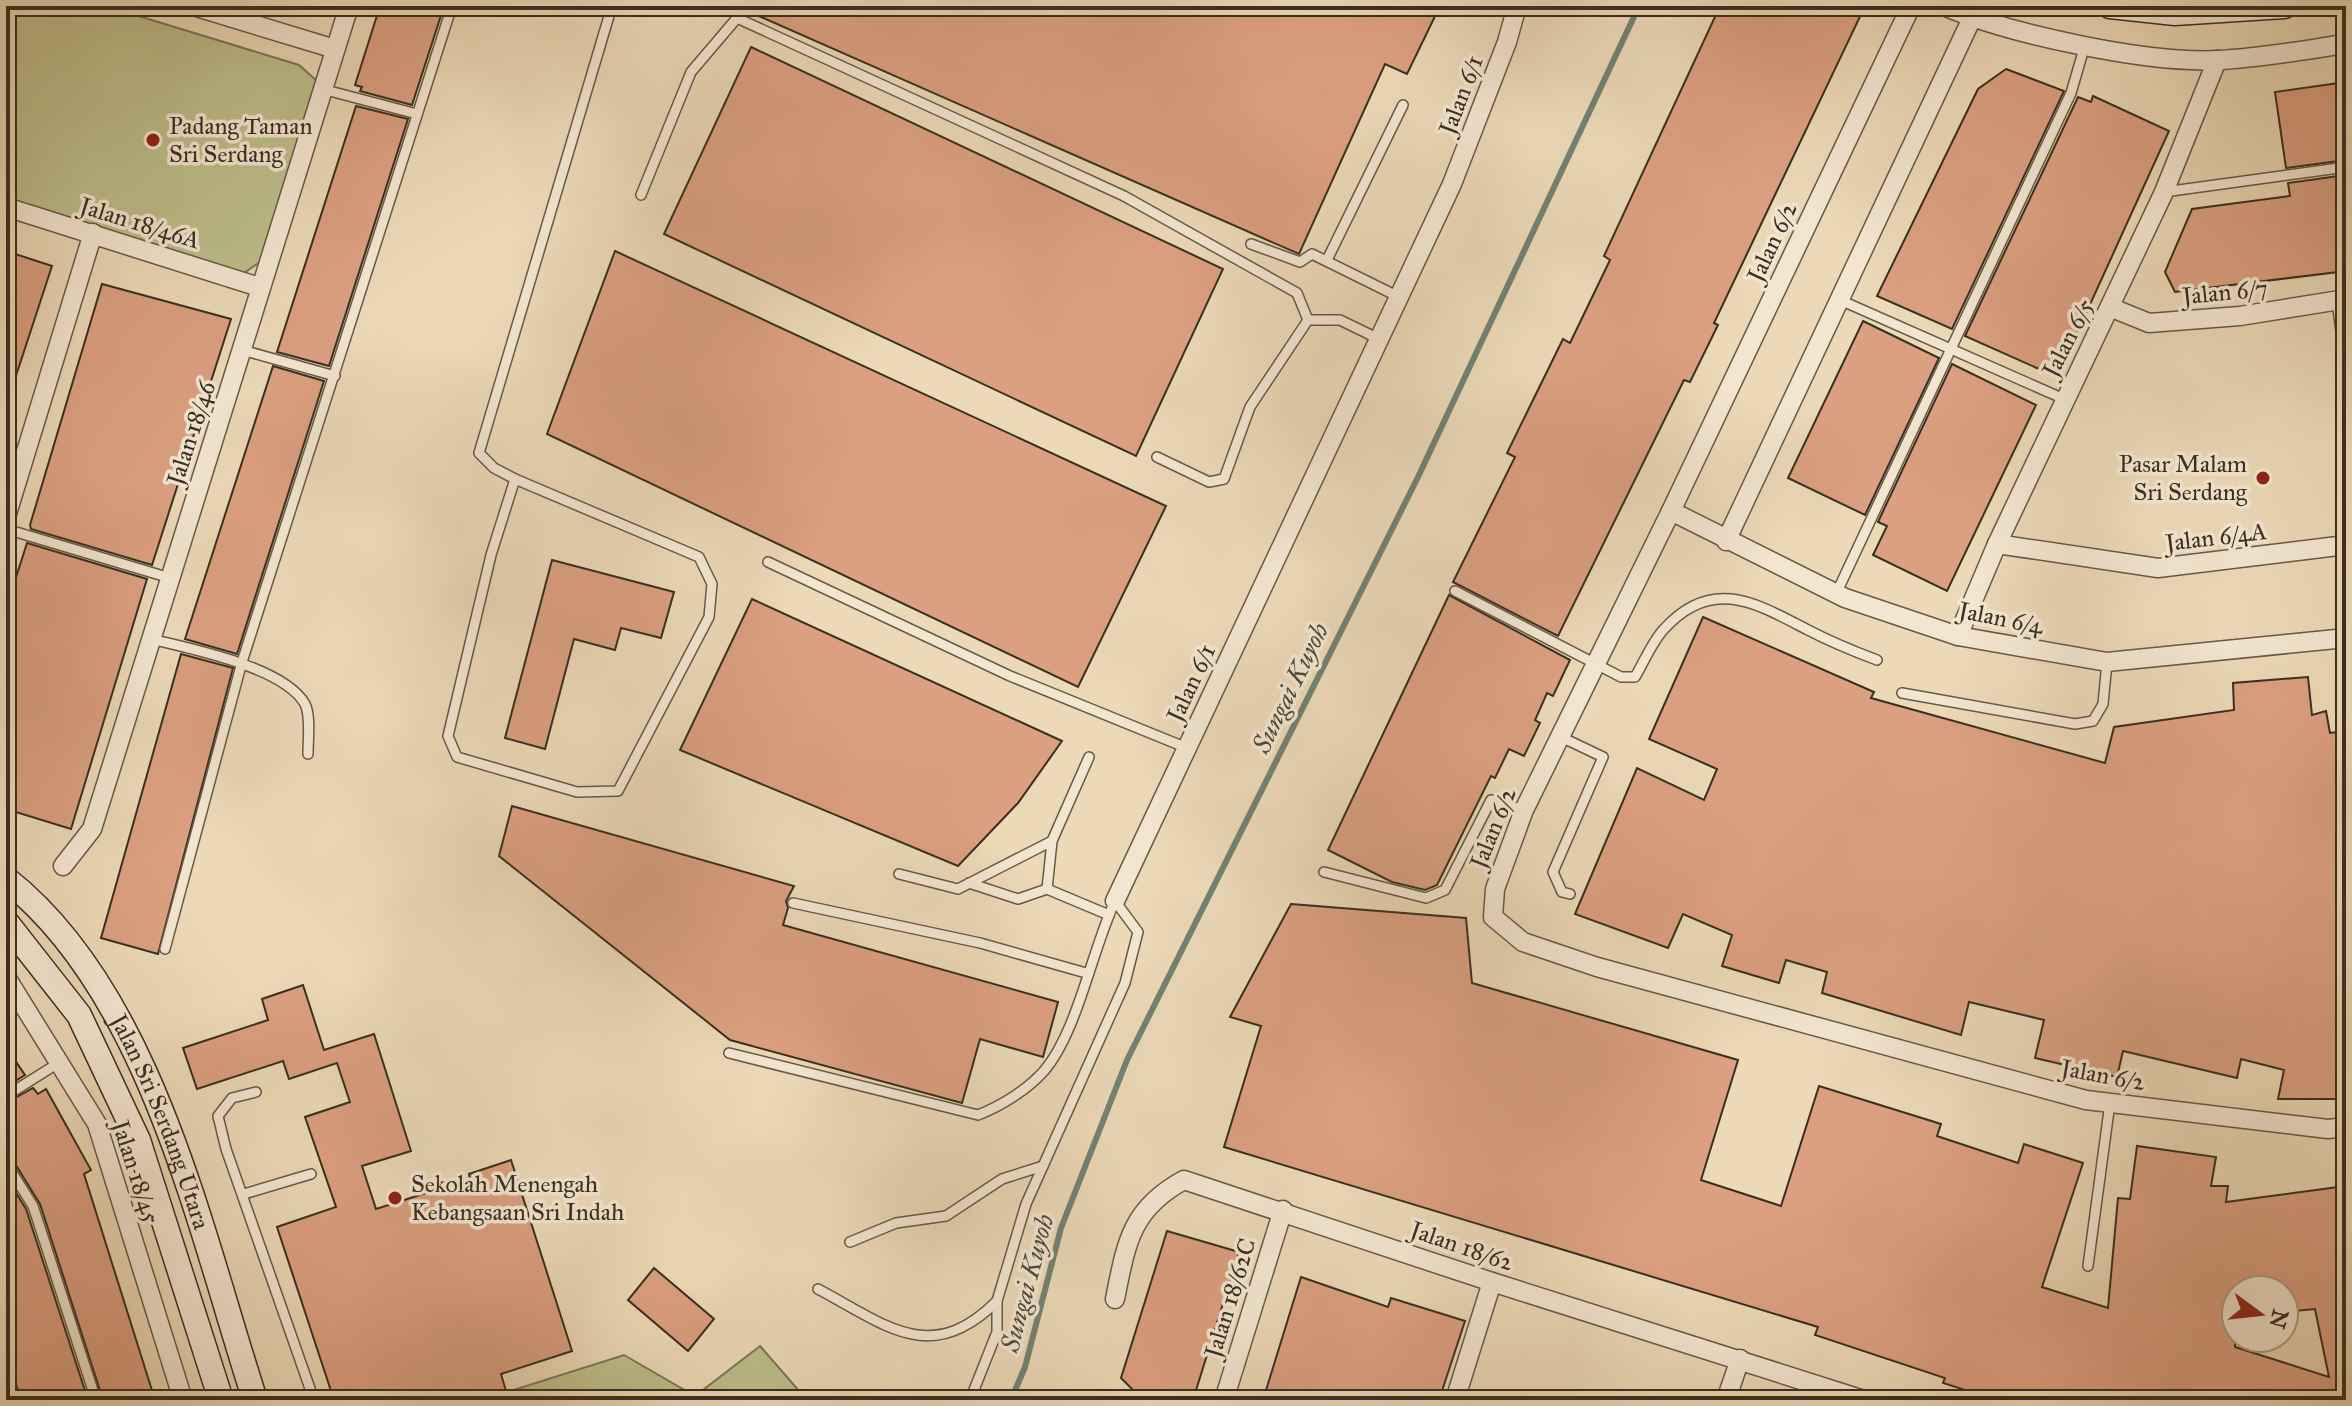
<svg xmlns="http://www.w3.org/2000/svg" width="2352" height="1406" viewBox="0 0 2352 1406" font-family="'IM FELL Great Primer',serif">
	<rect width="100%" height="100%" fill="#ecd9b8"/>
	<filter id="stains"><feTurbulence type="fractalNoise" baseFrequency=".0025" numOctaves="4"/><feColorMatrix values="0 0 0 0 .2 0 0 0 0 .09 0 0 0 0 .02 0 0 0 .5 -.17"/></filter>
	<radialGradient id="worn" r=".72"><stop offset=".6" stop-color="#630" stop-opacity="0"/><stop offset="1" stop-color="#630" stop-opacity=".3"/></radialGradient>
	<g fill="#bdbe8b" stroke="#7b7656" stroke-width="2">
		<polygon points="6,6 106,6 299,65 317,81 263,260 244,273 6,199"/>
		<polygon points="760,1346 807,1400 482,1400 624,1355 695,1396"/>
	</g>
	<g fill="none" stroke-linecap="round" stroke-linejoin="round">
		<polyline stroke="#738274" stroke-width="6" points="1011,1400 1025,1367 1061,1228 1127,1060 1418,477 1639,6"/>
	</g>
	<g fill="#dba081" stroke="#392f21" stroke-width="2" fill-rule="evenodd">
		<polygon points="380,6 444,6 412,105 360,91 362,87 355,85"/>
		<polygon points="736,6 1440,6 1407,74 1385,64 1299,254"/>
		<polygon points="1720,6 1865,6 1714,323 1718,325 1690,382 1684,380 1558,636 1453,582 1515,457 1507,453 1563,339 1570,343 1610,260 1604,256"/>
		<polygon points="751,47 1223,269 1136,456 664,234"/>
		<polygon points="2006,69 2064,91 1952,329 1877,296 1978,89"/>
		<polygon points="2346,82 2346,160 2286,168 2275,92"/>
		<polygon points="2093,96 2169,131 2057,377 1965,336 2078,97 2091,102"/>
		<polygon points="356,106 408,119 329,366 277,352"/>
		<polygon points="2346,175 2346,271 2175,292 2165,272 2192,209 2290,196 2288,183"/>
		<polygon points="6,251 52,266 9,397 6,396"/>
		<polygon points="615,251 1166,506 1078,687 547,434"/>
		<polygon points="102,284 231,319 152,565 31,529 30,525"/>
		<polygon points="1863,321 1939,358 1865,515 1788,478"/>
		<polygon points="1952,364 2036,405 1947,591 1873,555 1887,526 1878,522"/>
		<polygon points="273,366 324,381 237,654 185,639"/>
		<polygon points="27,543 147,579 71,829 6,809 6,609"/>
		<polygon points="552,560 674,592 661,638 621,628 615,650 574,639 545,749 505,738"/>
		<polygon points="1449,595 1570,660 1553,696 1547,693 1535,720 1540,723 1524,756 1509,749 1495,778 1491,776 1437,885 1425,890 1392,882 1328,850"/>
		<polygon points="752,599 1062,741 1018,803 958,866 680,750"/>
		<polygon points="1703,617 1874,692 1871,698 2105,763 2114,727 2234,710 2233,683 2308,677 2312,715 2326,711 2330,733 2346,731 2346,1099 2278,1099 2284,1070 2241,1059 2237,1078 2123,1051 2117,1077 2035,1058 2044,1020 1969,1002 1961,1035 1822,993 1827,972 1786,960 1779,983 1722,966 1732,935 1683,914 1668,948 1575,914 1637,768 1704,800 1717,769 1649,739"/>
		<polygon points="181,654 233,668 158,954 101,938"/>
		<polygon points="512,806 794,886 786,901 788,908 783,925 1058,1002 1043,1057 980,1039 962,1103 730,1040 499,856"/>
		<path d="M 1291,904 L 1466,918 L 1472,983 L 1738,1060 L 1701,1180 L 1781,1206 L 1819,1086 L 1941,1124 L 1937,1136 L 2018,1163 L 2024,1144 L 2083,1163 L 2042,1287 L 2108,1308 L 2118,1198 L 2130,1199 L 2137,1146 L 2216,1157 L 2211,1186 L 2228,1186 L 2226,1202 L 2346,1186 L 2346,1400 L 1996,1400 L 1943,1383 L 1945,1378 L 1815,1335 L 1818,1327 L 1224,1147 L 1261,1026 L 1230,1017 ZM 2235,1290 L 2284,1290 L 2284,1312 L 2315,1309 L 2329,1377 L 2235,1347 Z"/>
		<polygon points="303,985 324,1050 374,1034 411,1151 362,1166 376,1209 470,1179 469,1174 511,1160 572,1351 501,1374 506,1391 479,1400 390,1400 387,1392 362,1400 334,1400 277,1227 336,1207 305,1117 350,1102 337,1063 289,1079 283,1061 197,1089 183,1048 268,1020 262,999"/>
		<polygon points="6,1047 25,1075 6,1087"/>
		<polygon points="33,1088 38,1094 46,1089 91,1170 84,1174 155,1400 103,1400 40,1204 12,1159 6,1156 6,1103"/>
		<polygon points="6,1177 26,1209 88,1400 21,1400 6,1352"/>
		<polygon points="1167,1231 1239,1252 1193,1400 1143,1400 1121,1378"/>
		<polygon points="654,1268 714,1319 688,1351 628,1300"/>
		<polygon points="1301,1277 1388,1307 1391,1298 1465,1321 1439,1400 1263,1400"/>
	</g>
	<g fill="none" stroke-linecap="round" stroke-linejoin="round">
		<g stroke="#665a47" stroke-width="12">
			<g id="lane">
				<polyline points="248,23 253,6"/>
				<polyline points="322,89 417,114"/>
				<polyline points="2164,192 2346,167"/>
				<polyline points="641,195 691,72 737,18 1124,196 1297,293 1308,320"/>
				<polyline points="1251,244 1300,262 1312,254 1399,297"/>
				<polyline points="1327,260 1403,105"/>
				<polyline points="1840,300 2064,399"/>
				<polyline points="2337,301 2346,369"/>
				<polyline points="242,350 335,376"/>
				<polyline points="1157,457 1209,482 1224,479 1250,407 1308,320 1340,320 1379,339"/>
				<polygon points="515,479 699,557 712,584 709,617 618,791 577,792 457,757 448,736 491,555"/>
				<polyline points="515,479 494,468 479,453 612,6"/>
				<polyline points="6,529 170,578"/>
				<polyline points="768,562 1010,676 1187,748"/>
				<path d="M 1455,591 L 1621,677 L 1635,677 C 1644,662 1652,642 1664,629 C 1712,576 1756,603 1808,630 C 1831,642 1853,651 1877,660"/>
				<polyline points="1836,594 2071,93 2085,45"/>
				<path d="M 151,639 C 191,649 284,667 305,704 C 311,716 308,739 308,754"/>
				<polyline points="1902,693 2075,724 2093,721 2103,704 2107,662"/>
				<polyline points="1561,737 1603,757 1553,872 1562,892 1570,894"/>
				<polyline points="1089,757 1052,841 1047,889 1109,915"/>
				<polyline points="1324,872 1426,898 1445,890 1491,800 1524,810"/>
				<polyline points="899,874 958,889 1052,841"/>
				<polyline points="969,883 1018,899 1047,889"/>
				<polyline points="793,903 980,943 1086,973"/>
				<polyline points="165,949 242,662 452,6"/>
				<path d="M 729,1053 L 978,1115 C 1001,1106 1027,1090 1044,1071 C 1077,1033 1092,950 1115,901 L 1138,932 L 1125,983 L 1026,1204 L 997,1301 L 997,1332 L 970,1400"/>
				<polyline points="256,1092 232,1098 218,1116 226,1149 314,1400"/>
				<polyline points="6,1096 60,1062"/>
				<polyline points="6,1163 33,1206 96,1400"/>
				<polyline points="244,1194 311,1174"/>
				<polyline points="850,1242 896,1223 946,1216 1002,1179 1043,1166"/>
				<polyline points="2088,1266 2110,1103"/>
				<path d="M 818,1289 C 886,1325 931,1367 997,1301"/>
			</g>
		</g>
		<g stroke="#665a47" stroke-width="21">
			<g id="street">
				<polyline points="193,6 335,49"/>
				<polyline points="1911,6 1671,511 1524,810 1495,889 1493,917 1523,942 1597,967 2086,1100 2328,1129 2346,1127"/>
				<path d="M 1944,6 C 2009,34 2148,64 2219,60 C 2261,58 2304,50 2346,44"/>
				<polyline points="6,207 259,287"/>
				<polyline points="2112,308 2149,323 2240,316 2346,299"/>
				<polyline points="1671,511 1845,598 1958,636 2107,662 2346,638"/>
				<polyline points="6,517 93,233"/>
				<polyline points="1726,541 1972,18"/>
				<polyline points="1997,544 2158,568 2346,545"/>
				<polyline points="1958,636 1997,544 2164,192 2217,60"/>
				<polyline points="63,866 92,829 349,6"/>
				<polyline points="1115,901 1452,184 1507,42 1517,6"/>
				<polyline points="6,977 97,1124 183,1400"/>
				<path d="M 1115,1299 C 1126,1245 1130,1209 1184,1180 L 1492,1282 L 1864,1400"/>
				<polyline points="1224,1400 1283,1210"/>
				<polyline points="1455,1400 1492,1282"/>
				<polyline points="1726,1400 1740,1359"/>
			</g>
		</g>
		<g stroke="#392f21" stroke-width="27">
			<g id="secondary">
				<polyline points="2110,6 2175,13 2284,6"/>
				<path id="s1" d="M 6,879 C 151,993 200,1231 255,1400"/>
				<polyline points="6,922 79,1015 138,1140 221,1400"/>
			</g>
		</g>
		<use href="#lane" stroke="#f3e6d1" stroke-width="9"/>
		<use href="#street" stroke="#f3e6d1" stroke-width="18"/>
		<use href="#secondary" stroke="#f3e6d1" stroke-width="24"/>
	</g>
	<g fill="#8f2418" stroke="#f3e6d1" stroke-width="3">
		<circle cx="153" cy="140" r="8"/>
		<circle cx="2263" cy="478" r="8"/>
		<circle cx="395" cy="1198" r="8"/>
	</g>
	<g text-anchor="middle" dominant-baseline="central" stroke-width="7" stroke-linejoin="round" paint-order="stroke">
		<g font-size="24" fill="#392f21" stroke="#f3e6d1">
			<text transform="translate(1461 95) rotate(-69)">Jalan 6/1</text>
			<text transform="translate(140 223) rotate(17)">Jalan 18/46A</text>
			<text transform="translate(1772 242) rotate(-65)">Jalan 6/2</text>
			<text transform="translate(2225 292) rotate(-6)">Jalan 6/7</text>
			<text transform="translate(2068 338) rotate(-63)">Jalan 6/5</text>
			<text transform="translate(191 433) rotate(-72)">Jalan 18/46</text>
			<text transform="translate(2216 537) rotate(-7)">Jalan 6/4A</text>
			<text transform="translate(2001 618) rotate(11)">Jalan 6/4</text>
			<text transform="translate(1191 683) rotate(-65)">Jalan 6/1</text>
			<text transform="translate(1493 828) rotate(-68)">Jalan 6/2</text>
			<text transform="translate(2103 1075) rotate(10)">Jalan 6/2</text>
			<text stroke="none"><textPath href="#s1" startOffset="292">Jalan Sri Serdang Utara</textPath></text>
			<text transform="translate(136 1172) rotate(72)">Jalan 18/45</text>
			<text transform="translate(1462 1246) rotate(19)">Jalan 18/62</text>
			<text transform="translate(1230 1298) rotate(-73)">Jalan 18/62C</text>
		</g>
		<g font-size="24" fill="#392f21" stroke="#f3e6d1" text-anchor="start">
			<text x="169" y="126">Padang Taman<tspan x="169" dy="28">Sri Serdang</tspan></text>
			<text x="2247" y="464" text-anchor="end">Pasar Malam<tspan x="2247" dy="28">Sri Serdang</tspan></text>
			<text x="411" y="1184">Sekolah Menengah<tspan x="411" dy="28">Kebangsaan Sri Indah</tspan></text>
		</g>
		<g font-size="26" font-style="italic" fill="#4c4b3d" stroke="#f3e6d1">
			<text transform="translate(1290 688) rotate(-64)">Sungai Kuyoh</text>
			<text transform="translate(1027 1283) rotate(-75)">Sungai Kuyoh</text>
		</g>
	</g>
	<rect width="2352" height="1406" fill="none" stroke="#ecd9b8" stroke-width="32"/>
	<rect x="8" y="8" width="2336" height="1390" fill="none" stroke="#392f21" stroke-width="4"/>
	<rect x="16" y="16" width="2320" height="1374" fill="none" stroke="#392f21" stroke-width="2"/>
	<g transform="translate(2260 1314) rotate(105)"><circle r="38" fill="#f3e6d1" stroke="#a99d8b" stroke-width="2"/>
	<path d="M0-6L14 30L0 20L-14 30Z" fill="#8f2418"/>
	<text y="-12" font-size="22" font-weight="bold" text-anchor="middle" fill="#392f21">N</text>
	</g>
	<rect width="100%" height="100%" filter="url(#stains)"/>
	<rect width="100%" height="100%" fill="url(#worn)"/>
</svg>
